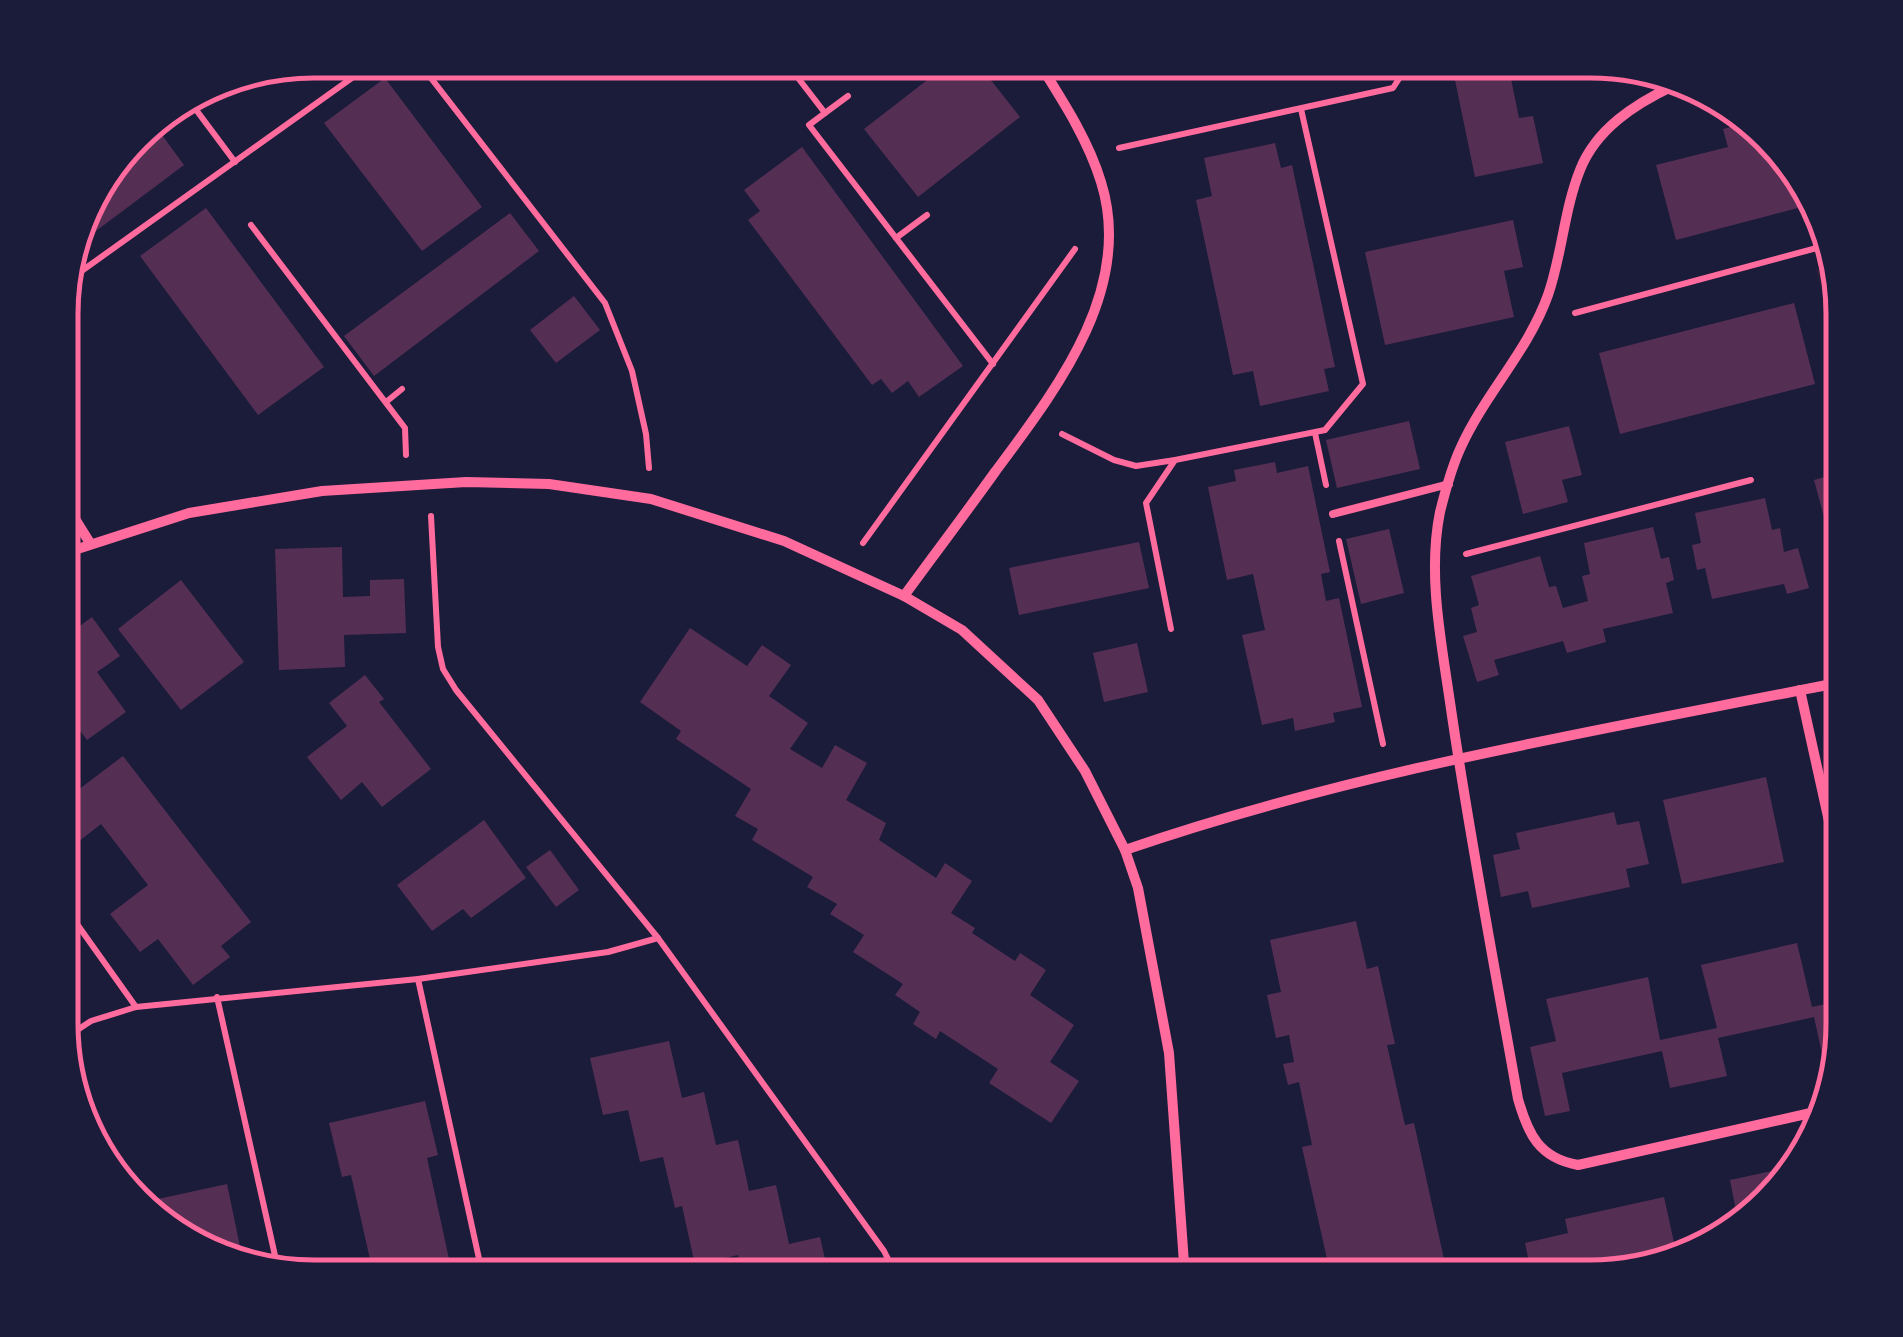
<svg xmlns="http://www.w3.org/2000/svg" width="1903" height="1337" viewBox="0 0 1903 1337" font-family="Raleway,sans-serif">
	<rect width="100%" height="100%" fill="#1b1b3a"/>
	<polygon fill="#2a1e3b" points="1834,265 1842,298 1842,367 1816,269"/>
	<g fill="#542f53">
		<polygon points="314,60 329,60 302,80 290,64"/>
		<polygon points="953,60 975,60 1020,117 918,197 864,129"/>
		<polygon points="1509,69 1519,118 1533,116 1543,163 1475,177 1455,80"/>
		<polygon points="385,78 482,207 422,251 324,123"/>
		<polygon points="151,120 184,165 92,234 82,221 94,187"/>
		<polygon points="1751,122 1817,203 1676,240 1656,165 1728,147 1723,129"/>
		<polygon points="1275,143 1281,168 1292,165 1335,367 1324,369 1329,391 1260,406 1253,371 1233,375 1196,200 1212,196 1204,158"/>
		<polygon points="802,147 963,366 919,397 908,381 892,393 881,379 872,385 748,220 760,211 744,190"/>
		<polygon points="206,208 324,367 258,415 140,256"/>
		<polygon points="510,213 539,251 374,376 344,336"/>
		<polygon points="1513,220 1523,267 1504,271 1514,317 1385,345 1365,252"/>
		<polygon points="574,296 600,330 556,363 530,330"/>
		<polygon points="1794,303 1815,384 1620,434 1599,353"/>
		<polygon points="1409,421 1420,469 1337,488 1326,440"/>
		<polygon points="1569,426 1582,475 1562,480 1568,502 1523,514 1505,442"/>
		<polygon points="1275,462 1277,473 1308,466 1330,572 1321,574 1326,601 1339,598 1362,707 1333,713 1335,722 1295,731 1293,718 1262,725 1242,635 1265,630 1253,574 1227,580 1208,487 1236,481 1234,470"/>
		<polygon points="1842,472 1842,548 1833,550 1814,480"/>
		<polygon points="1765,498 1772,530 1780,528 1784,552 1798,548 1809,588 1787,594 1784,584 1712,599 1705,568 1697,570 1692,545 1701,543 1695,513"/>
		<polygon points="1653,527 1661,559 1669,557 1674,580 1666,583 1673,613 1603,629 1606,642 1567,653 1563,641 1494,660 1499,675 1477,682 1463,636 1477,632 1471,608 1479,605 1471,576 1540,556 1549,587 1556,586 1563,608 1588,601 1582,576 1590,574 1584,543"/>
		<polygon points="1389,529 1404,593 1361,604 1346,539"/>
		<polygon points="1139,542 1149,588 1019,615 1009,568"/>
		<polygon points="342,547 343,597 370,596 370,580 404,579 406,633 344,635 345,667 279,670 275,549"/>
		<polygon points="181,580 244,662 181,710 118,629"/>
		<polygon points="92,617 120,656 97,672 126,712 87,740 62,707 62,624 69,634"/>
		<polygon points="690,628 747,666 762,645 791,665 769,696 808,723 790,749 822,768 835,745 867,763 846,800 886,823 879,840 936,878 945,863 972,881 951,913 975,928 972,933 1015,961 1020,953 1046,970 1030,995 1074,1025 1050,1062 1079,1081 1051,1123 989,1083 998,1069 940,1031 936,1039 913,1024 920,1012 895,995 903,984 853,952 864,935 830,914 837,904 807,887 813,877 752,840 758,829 735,816 751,789 676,739 681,731 640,702"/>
		<polygon points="1137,643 1148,692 1104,702 1093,653"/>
		<polygon points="365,675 384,699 379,702 431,769 382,807 362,782 341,800 307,757 347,726 329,703"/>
		<polygon points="123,756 251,922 221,946 230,957 193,985 158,939 140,952 110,914 148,885 101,824 78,842 62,820 62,802"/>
		<polygon points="1766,777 1784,862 1682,884 1663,800"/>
		<polygon points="1614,812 1617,825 1639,821 1649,864 1626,869 1630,887 1532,908 1528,891 1501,897 1493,855 1520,849 1516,833"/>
		<polygon points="484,820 526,878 471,918 463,909 432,931 397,885"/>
		<polygon points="550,850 579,890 556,907 526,867"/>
		<polygon points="1356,921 1367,969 1378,966 1395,1044 1387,1045 1405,1125 1414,1123 1448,1277 1331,1277 1302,1147 1312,1145 1299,1082 1288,1085 1283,1064 1294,1062 1289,1035 1276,1038 1267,995 1281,992 1270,940"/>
		<polygon points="1797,943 1812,1007 1839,1001 1842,1039 1834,1061 1824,1063 1814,1017 1718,1038 1727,1076 1670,1088 1662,1051 1562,1073 1570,1111 1545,1116 1530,1047 1556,1041 1546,999 1648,977 1660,1040 1717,1028 1701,965"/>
		<polygon points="669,1041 682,1098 704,1092 716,1145 738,1140 749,1191 776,1185 789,1244 820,1237 829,1277 743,1277 738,1255 695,1265 682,1206 675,1208 663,1157 640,1162 628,1110 603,1115 590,1058"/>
		<polygon points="425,1101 438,1155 427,1158 453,1277 374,1277 351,1175 342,1177 329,1123"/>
		<polygon points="1795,1166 1791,1177 1738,1221 1730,1180"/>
		<polygon points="227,1184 242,1256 160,1225 146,1209 144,1202"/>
		<polygon points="1664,1197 1677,1256 1590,1277 1532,1277 1525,1243 1568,1233 1565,1219"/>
	</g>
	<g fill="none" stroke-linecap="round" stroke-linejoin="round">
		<g stroke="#ff6b9d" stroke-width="6">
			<polyline points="417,60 605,303 632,371 646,434 649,468"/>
			<polyline points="814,60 795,74 825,113 809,125 993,364"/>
			<polyline points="188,99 235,162"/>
			<polyline points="825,113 848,96"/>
			<polyline points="1119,148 1393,88 1411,60"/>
			<polyline points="251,225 405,428 406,455"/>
			<polyline points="896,238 927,215"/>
			<polyline points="62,285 377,60"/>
			<polyline points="1575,313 1828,245"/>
			<polyline points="386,402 402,389"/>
			<polyline points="1315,433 1326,485"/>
			<polyline points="1062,434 1114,460 1136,466 1175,460"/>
			<polyline points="431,516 438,647 443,669 456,690 658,938 884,1251 897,1277"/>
			<polyline points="1339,541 1383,744"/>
			<polyline points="863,543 1075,249"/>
			<polyline points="1466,554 1751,480"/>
			<polyline points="1171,629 1146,503 1175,460 1325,430 1363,384 1301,109"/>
			<polyline points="62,903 136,1007"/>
			<polyline points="418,979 483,1277"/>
			<polyline points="217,997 278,1269"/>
			<polyline points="62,1040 91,1021 136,1007 418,979 608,952 658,938"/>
		</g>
		<polyline stroke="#ff6b9d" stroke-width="8" points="1333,514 1449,484"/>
		<g stroke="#ff6b9d" stroke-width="10">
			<path d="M 1673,86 C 1635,104 1596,129 1580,170 C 1564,210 1562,255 1548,295 C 1528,351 1485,394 1461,447 C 1452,466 1445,492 1440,512 C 1427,576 1442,645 1451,709 C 1470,839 1495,969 1518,1099 C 1528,1134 1539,1158 1578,1165 L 1815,1112"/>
			<polyline points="62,498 90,543"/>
			<polyline points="62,554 189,513 322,491 466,482 549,484 651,499 784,541 904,596 962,630 1038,700 1085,771 1125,850 1138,888 1169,1053 1185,1277"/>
			<path d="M 904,596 C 934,555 965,514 995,472 C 1055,391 1135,290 1101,182 C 1088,139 1061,98 1037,60"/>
			<polyline points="1800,690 1842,880"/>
			<path d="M 1125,850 C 1357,770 1602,730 1842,682"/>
		</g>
	</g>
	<path d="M0 0H1903V1337H0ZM314 78H1590A236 236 0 0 1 1826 314V1024A236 236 0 0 1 1590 1260H314A236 236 0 0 1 78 1024V314A236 236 0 0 1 314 78Z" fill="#1b1b3a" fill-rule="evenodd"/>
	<path fill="none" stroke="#ff6b9d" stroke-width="5" d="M314 78H1590A236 236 0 0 1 1826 314V1024A236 236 0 0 1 1590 1260H314A236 236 0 0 1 78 1024V314A236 236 0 0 1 314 78Z"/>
</svg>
